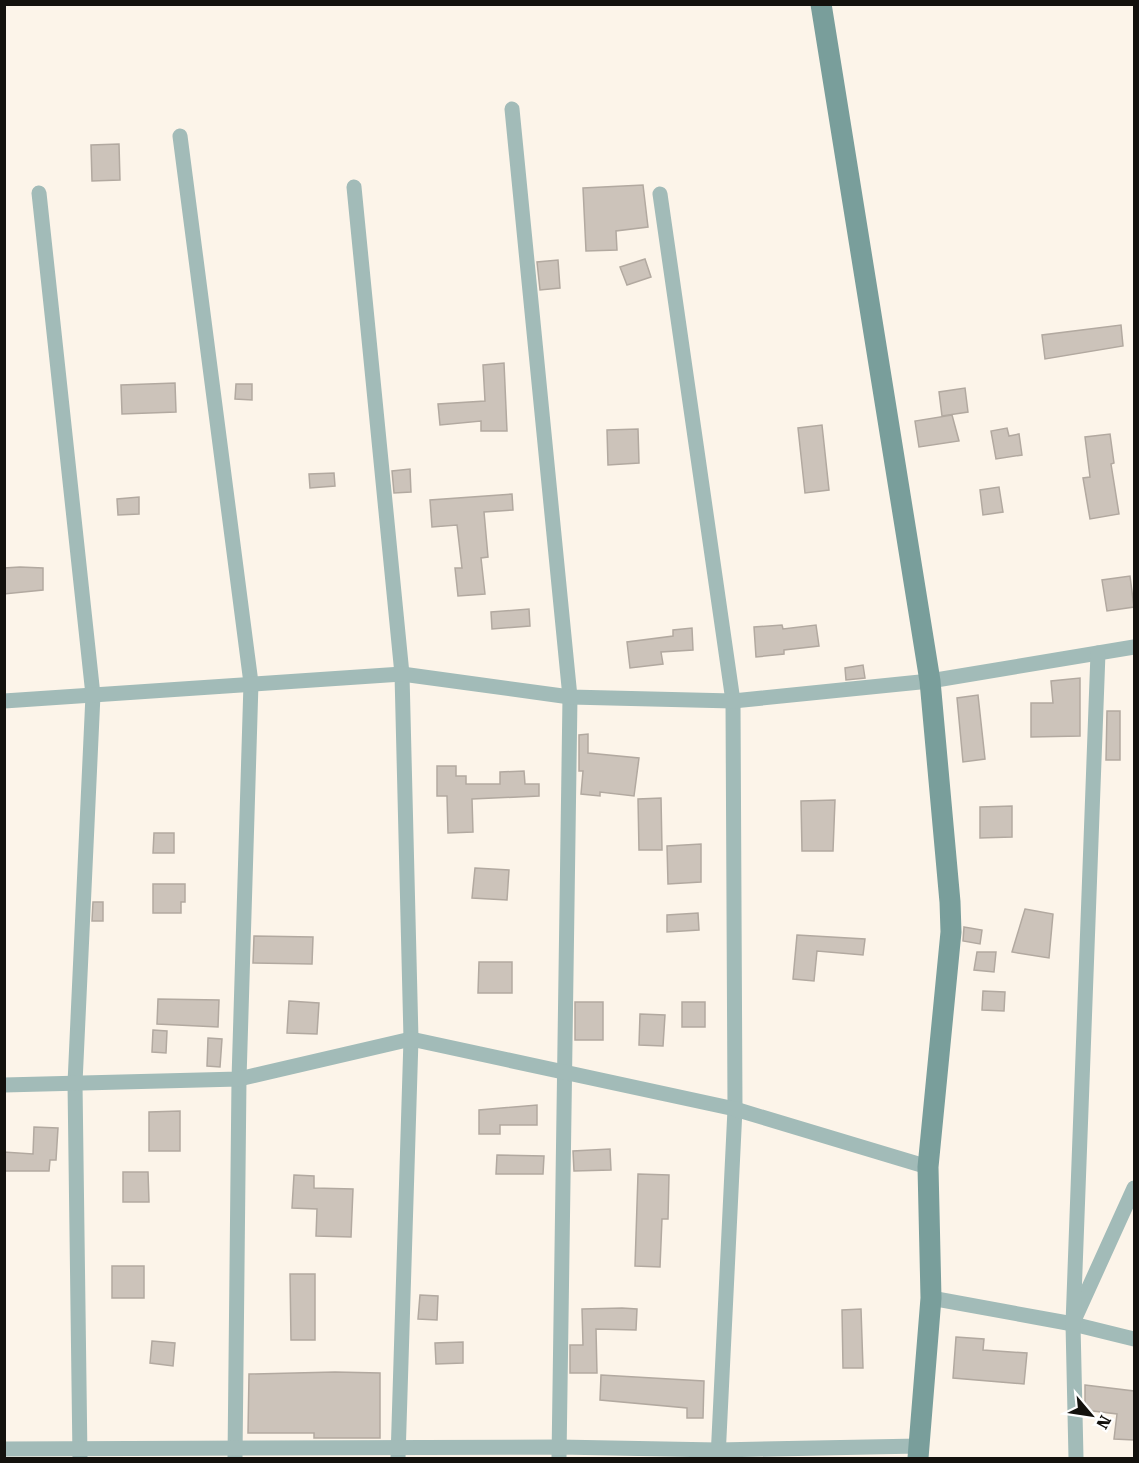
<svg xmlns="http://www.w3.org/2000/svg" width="1139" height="1463" viewBox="0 0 1139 1463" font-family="'Roboto Serif',serif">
	<rect width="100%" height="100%" fill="#fcf4e9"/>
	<g fill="#ccc3ba" stroke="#b2a9a0" stroke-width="1.5">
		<polygon points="119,144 120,180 92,181 91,145"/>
		<polygon points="643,185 648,227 616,231 617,250 586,251 583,188"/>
		<polygon points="645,259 651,277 627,285 620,267"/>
		<polygon points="558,260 560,288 540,290 537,262"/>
		<polygon points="1121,325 1123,346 1045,359 1042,335"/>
		<polygon points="504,363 507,431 481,431 481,421 440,425 438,404 485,401 483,365"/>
		<polygon points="175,383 176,412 122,414 121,385"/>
		<polygon points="236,384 252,384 252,400 235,399"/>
		<polygon points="965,388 968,412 942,416 939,392"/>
		<polygon points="952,415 959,441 919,447 915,421"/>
		<polygon points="822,425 829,490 805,493 798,428"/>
		<polygon points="1007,428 1009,436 1019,434 1022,455 996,459 991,431"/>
		<polygon points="638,429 639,463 608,465 607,430"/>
		<polygon points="1110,434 1114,463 1111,464 1119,514 1090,519 1083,478 1090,477 1085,437"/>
		<polygon points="410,469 411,492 394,493 392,471"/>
		<polygon points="334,473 335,486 310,488 309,474"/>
		<polygon points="999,487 1003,512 983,515 980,490"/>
		<polygon points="512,494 513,510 484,512 488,557 481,558 485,594 458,596 455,568 462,568 457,525 432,527 430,500"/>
		<polygon points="139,497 139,514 118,515 117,499"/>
		<polygon points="20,567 43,568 43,590 4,594 4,568"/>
		<polygon points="1130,576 1134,607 1107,611 1102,580"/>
		<polygon points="529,609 530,626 492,629 491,612"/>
		<polygon points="782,625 783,629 816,625 819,646 784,650 784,654 756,657 754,627"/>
		<polygon points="692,628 693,650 661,652 663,664 630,668 627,642 673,636 673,630"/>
		<polygon points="863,665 865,678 846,680 845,668"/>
		<polygon points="1080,678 1080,736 1031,737 1031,703 1053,703 1051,681"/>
		<polygon points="978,695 985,759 963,762 957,698"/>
		<polygon points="1107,711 1120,711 1120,760 1106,760"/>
		<polygon points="588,734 588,753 639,758 634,796 600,792 600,796 581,794 583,771 579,771 579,735"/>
		<polygon points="437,766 456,766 456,776 466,776 466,784 500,784 500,772 524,771 525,784 539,784 539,796 472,799 473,832 448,833 447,796 437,796"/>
		<polygon points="661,798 662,850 639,850 638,799"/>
		<polygon points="835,800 833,851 802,851 801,801"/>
		<polygon points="1012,806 1012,837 980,838 980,807"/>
		<polygon points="154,833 174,833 174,853 153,853"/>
		<polygon points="701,844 701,882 668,884 667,846"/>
		<polygon points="475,868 509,870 507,900 472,898"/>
		<polygon points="153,884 185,884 185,902 181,902 181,913 153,913"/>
		<polygon points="93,902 103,902 103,921 92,921"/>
		<polygon points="1025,909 1053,914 1049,958 1012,952"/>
		<polygon points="698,913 699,930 667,932 667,915"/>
		<polygon points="964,927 982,930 980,944 963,941"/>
		<polygon points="797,935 865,939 863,955 817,951 814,981 793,979"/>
		<polygon points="254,936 313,937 312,964 253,963"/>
		<polygon points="977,952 996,952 994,972 974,970"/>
		<polygon points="479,962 512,962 512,993 478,993"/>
		<polygon points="983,991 1005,992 1004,1011 982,1010"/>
		<polygon points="158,999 219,1000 218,1027 157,1024"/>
		<polygon points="289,1001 319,1003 317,1034 287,1033"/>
		<rect x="575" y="1002" width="28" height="38"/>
		<rect x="682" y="1002" width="23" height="25"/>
		<polygon points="640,1014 665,1015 663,1046 639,1045"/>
		<polygon points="153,1030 167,1031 166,1053 152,1052"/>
		<polygon points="208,1038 222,1039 220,1067 207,1066"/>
		<polygon points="537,1105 537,1125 500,1125 500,1134 479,1134 479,1110"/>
		<polygon points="180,1111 180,1151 149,1151 149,1112"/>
		<polygon points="34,1127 58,1128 56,1160 50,1160 49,1171 4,1171 4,1152 33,1154"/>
		<polygon points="610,1149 611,1170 574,1171 573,1151"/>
		<polygon points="497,1155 544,1156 543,1174 496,1174"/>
		<polygon points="123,1172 148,1172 149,1202 123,1202"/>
		<polygon points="638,1174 669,1175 668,1219 662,1219 660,1267 635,1266"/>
		<polygon points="294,1175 314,1176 314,1188 353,1189 351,1237 316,1236 317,1209 292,1208"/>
		<rect x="112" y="1266" width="32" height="32"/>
		<polygon points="290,1274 315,1274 315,1340 291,1340"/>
		<polygon points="420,1295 438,1296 437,1320 418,1319"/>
		<polygon points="622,1308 637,1309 636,1330 596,1329 597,1373 570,1373 570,1345 583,1345 582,1309"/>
		<polygon points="861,1309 863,1368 843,1368 842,1310"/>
		<polygon points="956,1337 984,1339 983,1350 1027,1353 1024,1384 953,1378"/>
		<polygon points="152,1341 175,1343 173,1366 150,1363"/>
		<polygon points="463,1342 463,1363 436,1364 435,1343"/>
		<polygon points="335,1372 380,1373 380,1438 314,1438 314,1433 248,1433 249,1374"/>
		<polygon points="601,1375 704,1381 703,1418 687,1418 687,1408 600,1400"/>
		<polygon points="1085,1385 1134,1391 1134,1440 1114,1439 1117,1414 1085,1410"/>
	</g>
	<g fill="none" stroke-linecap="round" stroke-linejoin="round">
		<g stroke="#a2bbb8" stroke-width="15">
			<polyline points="512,109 570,697 559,1458"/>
			<polyline points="180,136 251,683 239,1079 235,1458"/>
			<polyline points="354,187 402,674 411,1039 398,1458"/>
			<polyline points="39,193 93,695 75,1083 80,1458"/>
			<polyline points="660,194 733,701 735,1109 718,1458"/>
			<polyline points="4,701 402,674 570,697 733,701 930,681 1134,647"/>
			<polyline points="4,1085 239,1079 411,1039 735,1109 928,1167"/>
			<polyline points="931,1298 1073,1324 1134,1339"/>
			<polyline points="1076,1316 1134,1188"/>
			<polyline points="4,1449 559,1447 718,1450 919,1446"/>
			<polyline points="1076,1458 1073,1324 1098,653"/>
		</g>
		<polyline stroke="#799e9b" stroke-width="21" points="821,4 930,681 950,902 951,932 928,1167 931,1298 918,1458"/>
	</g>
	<rect width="1139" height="1463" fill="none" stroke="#13110d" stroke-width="12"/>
	<g transform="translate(1091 1415) rotate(119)" stroke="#ffffff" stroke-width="4.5" paint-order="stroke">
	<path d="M0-4.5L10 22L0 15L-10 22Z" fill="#13110d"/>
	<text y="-9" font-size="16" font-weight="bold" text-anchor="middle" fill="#13110d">N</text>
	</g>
</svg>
